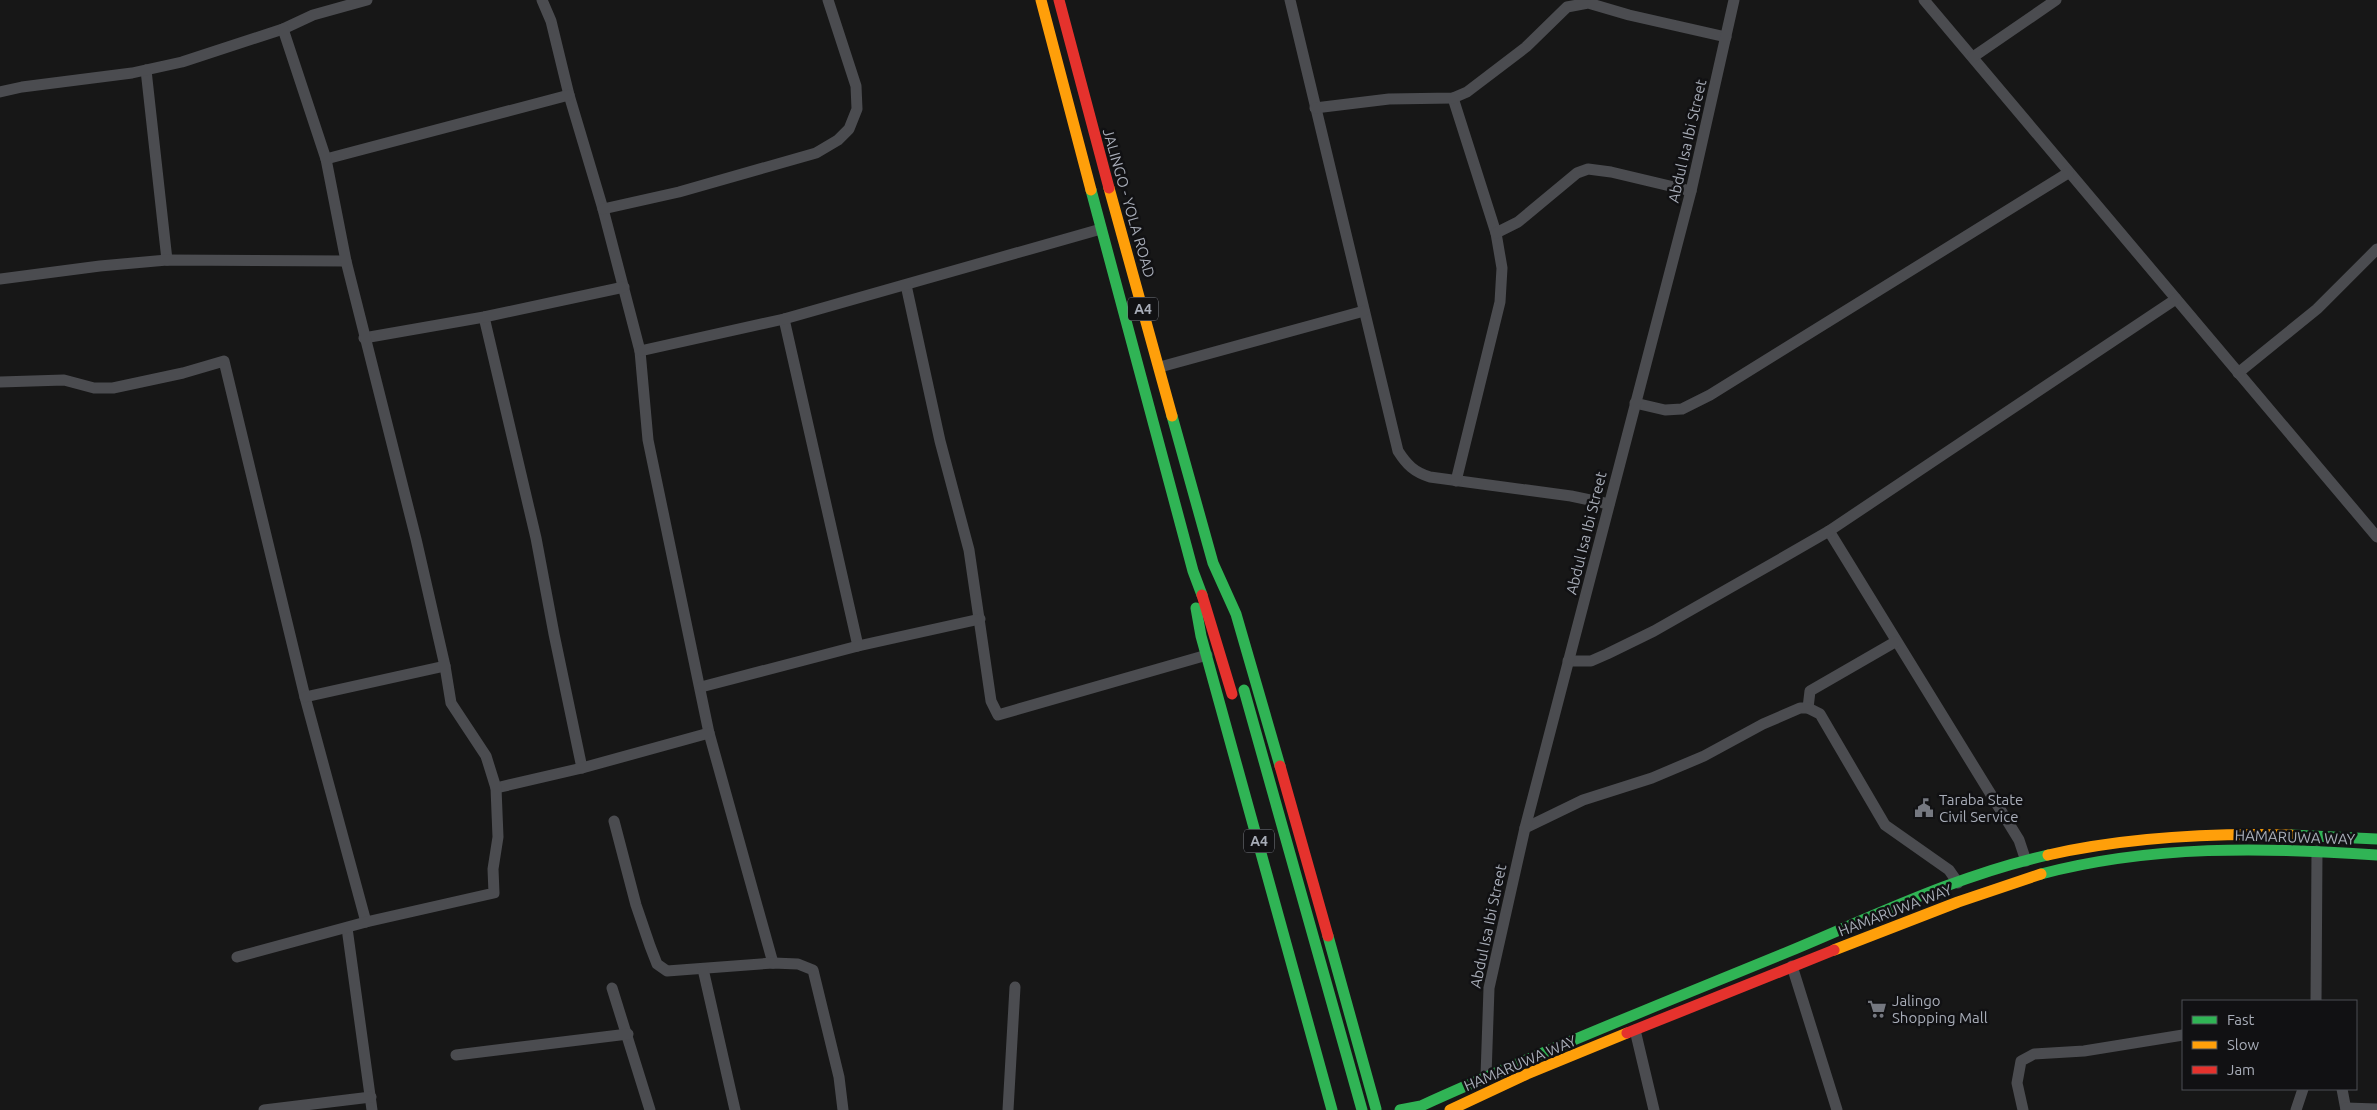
<svg xmlns="http://www.w3.org/2000/svg" width="2377" height="1110" viewBox="0 0 2377 1110" font-family="Ubuntu,sans-serif">
	<rect width="100%" height="100%" fill="#171717"/>
	<g fill="none" stroke-linecap="round" stroke-linejoin="round">
		<g stroke="#4b4c50" stroke-width="11">
			<polyline points="542,0 551,21 569,95 603,209 640,351 648,440 709,733 773,963"/>
			<path d="M 1290,0 L 1398,451 C 1407,465 1414,472 1430,477 L 1571,496 L 1609,504"/>
			<polyline points="1924,0 2377,537"/>
			<polyline points="1973,57 2056,0"/>
			<polyline points="146,70 167,260"/>
			<polyline points="0,92 22,87 132,73 182,62 283,29 313,15 367,0"/>
			<polyline points="1453,98 1496,233 1502,268 1500,302 1456,481"/>
			<polyline points="1315,108 1389,99 1453,98 1467,92 1526,47 1567,7 1588,3 1629,15 1726,37"/>
			<polyline points="326,159 569,95"/>
			<polyline points="603,209 679,192 816,153 838,140 849,129 857,109 856,86 828,0"/>
			<polyline points="1496,233 1518,222 1577,173 1588,169 1611,172 1691,191"/>
			<polyline points="0,279 100,266 167,260 346,261"/>
			<polyline points="906,285 940,441 969,550 991,701 998,715 1207,655"/>
			<polyline points="484,317 536,538 554,634 582,768"/>
			<polyline points="784,319 858,646"/>
			<polyline points="364,338 484,317 624,287"/>
			<polyline points="640,351 784,319 1101,229"/>
			<polyline points="1160,367 1364,311"/>
			<polyline points="2238,373 2317,309 2377,249"/>
			<polyline points="0,382 64,380 94,388 113,388 183,373 224,361 305,697 366,922"/>
			<polyline points="1635,403 1665,410 1682,409 1710,395 2068,173"/>
			<polyline points="1829,531 2019,840 2026,861"/>
			<polyline points="1568,661 1591,661 1607,654 1654,631 1777,561 1829,531 1941,456 2176,299"/>
			<polyline points="701,687 858,646 980,619"/>
			<polyline points="305,697 445,666"/>
			<polyline points="1808,708 1810,691 1895,642"/>
			<polyline points="496,788 582,768 709,733"/>
			<polyline points="614,821 636,905 650,946 657,964 667,971 773,963 798,964 813,970 839,1077 843,1110"/>
			<polyline points="1525,828 1583,800 1652,778 1704,756 1763,724 1800,708 1808,708 1820,714 1885,825 1949,870 1958,883"/>
			<polyline points="347,928 372,1110"/>
			<polyline points="237,957 366,922 494,893 493,869 498,837 496,788 486,756 451,703 445,666 416,539 346,261 326,159 283,29"/>
			<polyline points="1792,966 1837,1110"/>
			<polyline points="703,969 735,1110"/>
			<polyline points="612,988 650,1110"/>
			<polyline points="2316,1001 2317,851"/>
			<polyline points="1635,1030 1654,1110"/>
			<polyline points="456,1055 628,1034"/>
			<polyline points="1486,1076 1489,988 1525,828 1691,191 1734,0"/>
			<polyline points="2342,1089 2346,1110"/>
			<polyline points="2346,1108 2377,1109"/>
			<polyline points="264,1110 371,1097"/>
			<polyline points="1008,1110 1015,987"/>
			<polyline points="2023,1110 2017,1083 2021,1061 2034,1054 2084,1051 2183,1035"/>
			<polyline points="2296,1110 2303,1089"/>
		</g>
		<g stroke="#30b455" stroke-width="11">
			<polyline points="1091,190 1193,571 1202,595"/>
			<polyline points="1172,416 1213,563 1236,614 1280,766"/>
			<polyline points="1196,608 1201,636 1332,1110"/>
			<polyline points="2291,835 2377,839"/>
			<path d="M 2041,874 C 2151,845 2264,847 2377,855"/>
			<polyline points="1328,936 1376,1109"/>
			<path d="M 1400,1110 L 1421,1106 C 1542,1051 1666,1002 1790,951 C 1874,916 1958,875 2048,855"/>
		</g>
		<g stroke="#ff9f0a" stroke-width="11">
			<polyline points="1041,0 1091,190"/>
			<polyline points="1109,188 1172,416"/>
			<path d="M 2048,855 C 2128,837 2209,833 2291,835"/>
			<polyline points="1834,950 1958,902 2041,874"/>
			<polyline points="1450,1110 1527,1074 1627,1033"/>
		</g>
		<g stroke="#e5322d" stroke-width="11">
			<polyline points="1059,0 1109,188"/>
			<polyline points="1202,595 1232,694"/>
			<polyline points="1280,766 1328,936"/>
			<polyline points="1627,1033 1834,950"/>
		</g>
		<polyline stroke="#30b455" stroke-width="11" points="1244,690 1362,1110"/>
	</g>
	<defs>
		<g id="civic-bare" transform="scale(1.5)"><path d="M-.6-6.5H3V-4.5H.6V-3L4-1V1h2V6H-6V1h2V-1L-.6-3ZM-1.2 2.5V6h2.4V2.5Z" fill="#757880" stroke="#111113" stroke-width="2.5" paint-order="stroke"/></g>
		<g id="supermarket-bare" transform="scale(1.5)"><path d="M-6-5.5h2.5l.6 2H6L4.5 2H-2.5L-4.4-4H-6ZM-1.5 3.2a1.3 1.3 0 1 0 .1 0ZM3 3.2a1.3 1.3 0 1 0 .1 0Z" fill="#757880" stroke="#111113" stroke-width="2.5" paint-order="stroke"/></g>
	</defs>
	<g fill-rule="evenodd">
		<use href="#civic-bare" x="1924" y="808"/>
		<use href="#supermarket-bare" x="1877" y="1009"/>
	</g>
	<g text-anchor="middle" dominant-baseline="central" stroke-width="5" stroke-linejoin="round" paint-order="stroke">
		<g fill="#111113" stroke="#7b7e86" stroke-width="1">
			<rect x="1128" y="297.5" width="30" height="23" rx="4"/>
			<rect x="1244" y="829.5" width="30" height="23" rx="4"/>
		</g>
		<g font-size="14" font-weight="bold" fill="#a8adb8">
			<text x="1143" y="309">A4</text>
			<text x="1259" y="841">A4</text>
		</g>
		<g font-size="15" fill="#a8adb8" stroke="#111113">
			<text transform="translate(1687 141) rotate(-77)">Abdul Isa Ibi Street</text>
			<text transform="translate(1129 203) rotate(74)">JALINGO - YOLA ROAD</text>
			<text transform="translate(1586 533) rotate(-76)">Abdul Isa Ibi Street</text>
			<text transform="translate(2295 837) rotate(2)">HAMARUWA WAY</text>
			<text transform="translate(1895 910) rotate(-21)">HAMARUWA WAY</text>
			<text transform="translate(1488 926) rotate(-78)">Abdul Isa Ibi Street</text>
			<text transform="translate(1520 1063) rotate(-23)">HAMARUWA WAY</text>
		</g>
		<g font-size="15" fill="#a8adb8" stroke="#111113" text-anchor="start">
			<text x="1939" y="799">Taraba State<tspan x="1939" dy="17">Civil Service</tspan></text>
			<text x="1892" y="1000">Jalingo<tspan x="1892" dy="17">Shopping Mall</tspan></text>
		</g>
	</g>
	<rect x="2182" y="1000" width="175" height="90" fill="#111113" stroke="#4d4f55"/>
	<rect x="2192" y="1016" width="25" height="8" fill="#30b455" stroke="#4d4f55"/>
	<text x="2227" y="1025" font-size="15" fill="#a8adb8">Fast</text>
	<rect x="2192" y="1041" width="25" height="8" fill="#ff9f0a" stroke="#4d4f55"/>
	<text x="2227" y="1050" font-size="15" fill="#a8adb8">Slow</text>
	<rect x="2192" y="1066" width="25" height="8" fill="#e5322d" stroke="#4d4f55"/>
	<text x="2227" y="1075" font-size="15" fill="#a8adb8">Jam</text>
</svg>
